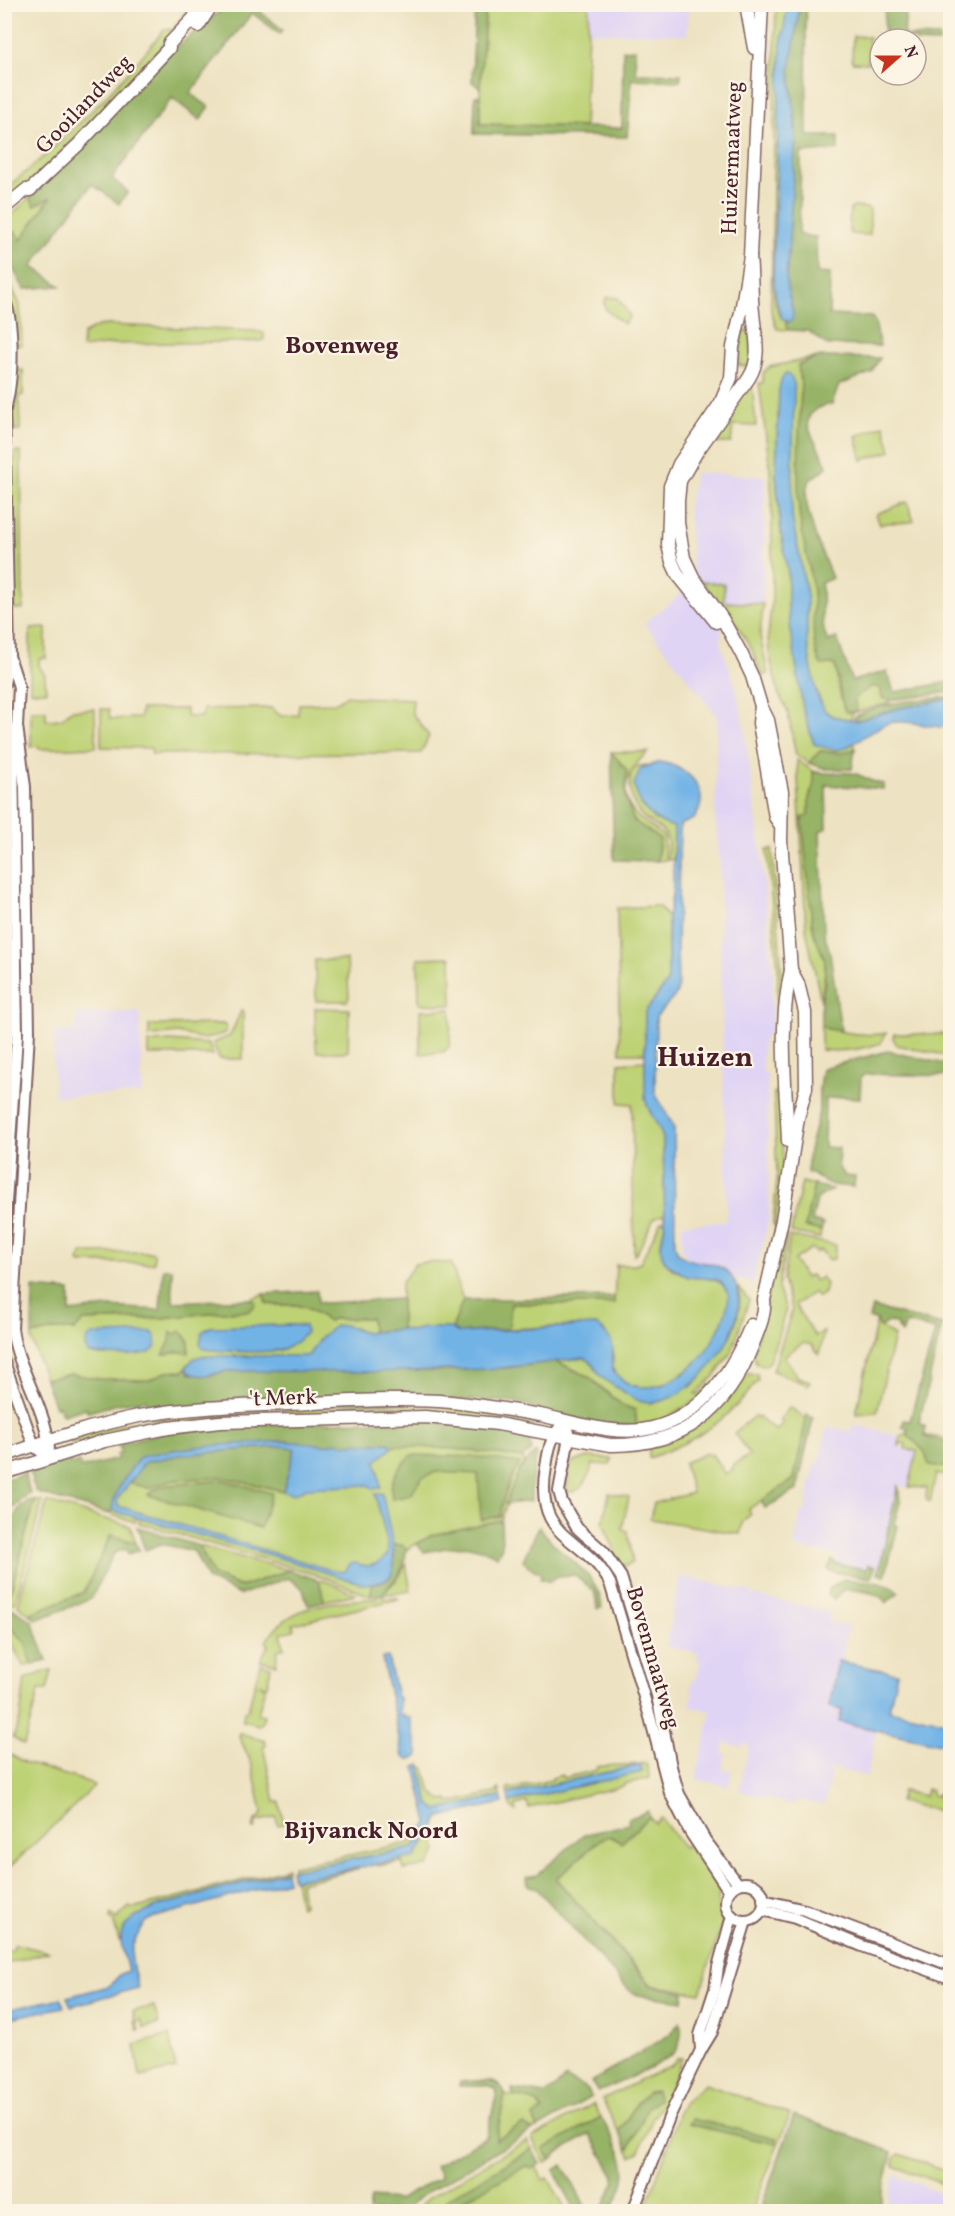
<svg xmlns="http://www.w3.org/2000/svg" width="955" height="2216" viewBox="0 0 955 2216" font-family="Vollkorn,serif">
	<rect width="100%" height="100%" fill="#fcf5e5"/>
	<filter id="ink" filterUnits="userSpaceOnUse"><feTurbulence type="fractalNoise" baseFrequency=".0167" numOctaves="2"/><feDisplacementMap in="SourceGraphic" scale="12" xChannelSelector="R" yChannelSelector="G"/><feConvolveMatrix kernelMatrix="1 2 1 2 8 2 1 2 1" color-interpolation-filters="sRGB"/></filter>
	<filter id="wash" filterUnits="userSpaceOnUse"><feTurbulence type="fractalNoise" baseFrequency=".008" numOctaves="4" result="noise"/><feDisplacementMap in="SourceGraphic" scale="24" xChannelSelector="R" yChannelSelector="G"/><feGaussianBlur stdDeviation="1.35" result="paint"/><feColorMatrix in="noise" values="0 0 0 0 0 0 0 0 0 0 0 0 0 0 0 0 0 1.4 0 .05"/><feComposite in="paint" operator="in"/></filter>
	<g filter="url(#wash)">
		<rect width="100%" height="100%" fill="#ede2c1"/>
		<g fill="#e0d4f4">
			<polygon points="590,5 689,5 687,35 589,32"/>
			<polygon points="695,473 765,476 763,604 723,602 721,645 737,691 744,726 761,854 773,975 771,1028 763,1041 762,1057 763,1071 767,1075 769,1217 753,1284 724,1274 726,1269 721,1265 692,1260 682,1251 682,1224 725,1222 727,1212 720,935 720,865 715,813 717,716 644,623 681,594 693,572 688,506"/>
			<polygon points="140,1012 142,1094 54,1096 53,1031 76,1031 76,1013"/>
			<polygon points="853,1425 900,1436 899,1447 917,1451 909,1487 898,1486 880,1568 868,1565 866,1569 836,1564 838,1556 794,1547 801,1511 805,1512 815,1462 819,1462 827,1427 851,1432"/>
			<polygon points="680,1576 752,1592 751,1595 830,1611 828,1622 848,1626 832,1705 877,1727 867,1776 830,1768 829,1774 831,1774 824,1805 821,1805 797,1800 795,1805 739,1791 749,1745 743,1743 742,1747 728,1744 725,1739 722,1753 726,1754 722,1768 732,1771 728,1786 696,1779 711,1711 690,1706 693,1691 690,1690 692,1681 696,1681 700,1662 697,1660 698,1653 666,1646"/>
			<polygon points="894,2175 950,2197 950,2211 886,2211"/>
		</g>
		<g fill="#bdd174" stroke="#847850" stroke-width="1.5" fill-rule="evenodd">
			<path d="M 187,5 L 195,5 L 187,20 L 60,154 L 5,204 L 5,189 C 63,143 117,88 164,30 L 174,29 L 189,7 Z"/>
			<polygon points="486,5 589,5 584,127 480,124 480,88"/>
			<path d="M 776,5 L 788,5 L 781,44 L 773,275 C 774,290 773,313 786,322 L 787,330 L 777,329 L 771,311 Z"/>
			<polygon points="853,36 869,37 868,63 852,62"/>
			<polygon points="52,195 20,241 15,231 5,233 5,221 30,197 35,206"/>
			<polygon points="854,207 867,208 870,210 870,235 851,234 849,232 850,210"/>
			<polygon points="4,271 20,305 22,344 20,346 14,342 5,294"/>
			<polygon points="607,297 618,298 630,316 624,324 606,310 604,303"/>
			<polygon points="107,325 254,331 264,333 264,339 261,341 240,342 113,344 82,348 83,334 98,326"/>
			<polygon points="747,331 751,332 751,367 738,365 742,332"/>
			<path d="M 818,357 L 798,365 L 801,384 L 799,511 L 811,566 L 814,600 L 833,664 L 835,666 C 838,678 840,704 846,712 L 854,713 L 851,717 L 851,720 L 832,716 L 824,710 L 814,684 L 807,641 L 807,595 L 792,517 L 792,378 L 779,390 L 776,473 L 781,533 L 788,573 L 788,611 L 803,709 L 814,744 C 829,748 841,754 854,742 L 855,749 L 841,753 L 820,751 L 809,763 L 796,755 L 787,709 L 779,695 L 769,654 L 768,636 L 772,599 L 772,500 L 770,469 L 759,383 L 763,383 L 763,373 L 769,367 Z"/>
			<polygon points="13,370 23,370 23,395 19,396 20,431 15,431 12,402"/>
			<polygon points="748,385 752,385 756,426 733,425 731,443 709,443"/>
			<polygon points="884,425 891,451 862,460 856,436"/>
			<polygon points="15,452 21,452 23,609 14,609 11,484"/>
			<path d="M 907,502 L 914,521 C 901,525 892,520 880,525 L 876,514 Z"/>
			<polygon points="701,581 724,584 724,602 763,604 760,636 768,674 762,675 751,648 736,624"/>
			<polygon points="46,628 46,658 39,659 39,666 45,675 46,691 30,691 30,629"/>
			<polygon points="872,686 880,688 882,698 891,700 889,703 857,712 854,698"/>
			<polygon points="347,695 354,697 413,699 412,713 429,736 421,753 152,754 151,748 101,747 101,709 109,709 110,719 140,718 141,709 186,709 186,717 202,717 203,709 271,708 281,716 298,715 299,704 335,703"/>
			<polygon points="95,709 96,747 39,749 38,746 31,747 31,710 46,710 46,720 61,719 71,710"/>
			<path d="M 611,752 L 648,752 C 628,769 615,794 638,817 C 646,824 656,829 664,837 L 665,860 L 657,861 L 659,838 L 634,821 L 628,806 L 624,788 Z"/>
			<polygon points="797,760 813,771 814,784 809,798 812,922 814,934 825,960 825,970 821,1001 806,929"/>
			<path d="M 649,765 L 641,768 L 640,803 L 655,820 L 674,827 L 673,860 L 667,860 C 667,853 670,842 666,836 C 663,829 657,827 651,823 C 633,812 627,792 631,772 L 638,766 Z"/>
			<polygon points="772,849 783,985 782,1019 777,1019 778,968 767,850"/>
			<polygon points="659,906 668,918 668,981 645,1012 645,1053 620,1053 617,908"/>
			<polygon points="451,957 452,1005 419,1004 418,958"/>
			<polygon points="315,960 347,960 349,997 347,1001 316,1001"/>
			<polygon points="315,1008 349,1009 348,1051 345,1052 317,1052 316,1048"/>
			<polygon points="451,1009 450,1045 444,1052 420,1054 420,1010"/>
			<polygon points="241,1011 243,1011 243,1059 219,1059 213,1043 230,1036"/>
			<polygon points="223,1024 226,1026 226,1033 205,1039 177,1033 149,1037 149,1025"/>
			<path d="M 821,1025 C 835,1033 871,1037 886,1033 L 881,1043 C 861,1050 843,1052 821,1050 Z"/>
			<polygon points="894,1034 944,1034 950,1042 950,1056 897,1045 893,1038"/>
			<polygon points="169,1041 209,1044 212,1055 149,1055 149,1043"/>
			<polygon points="645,1061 647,1105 662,1132 663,1139 665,1214 654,1218 638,1251 634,1255 632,1104 619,1103 619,1063"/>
			<polygon points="781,1092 783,1168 775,1227 773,1223 777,1180 774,1093"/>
			<polygon points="802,1182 814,1185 805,1227 821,1231 820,1238 791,1232"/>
			<path d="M 661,1221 L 665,1221 L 665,1224 C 663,1232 660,1243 661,1251 C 668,1289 724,1266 729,1295 C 735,1341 648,1426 612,1368 L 614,1354 L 605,1332 L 596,1325 L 509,1329 L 510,1304 L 614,1304 L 616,1265 L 635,1265 L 640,1263 Z"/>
			<polygon points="783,1234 787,1235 778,1288 786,1309 776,1342 768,1364 764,1366 757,1364 753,1355"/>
			<polygon points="790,1236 836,1245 834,1258 829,1261 821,1250 816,1253 812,1248 794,1260 805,1278 811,1275 815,1281 821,1277 826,1284 824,1293 818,1297 814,1292 795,1305 815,1336 824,1331 819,1355 812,1345 803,1343 784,1356 798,1377 810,1381 808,1385 773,1371 792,1310 783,1280"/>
			<polygon points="151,1252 154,1253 154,1262 151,1263 81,1263 79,1261 82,1253"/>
			<polygon points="426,1262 451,1263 463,1300 452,1329 424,1328 411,1331 401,1329 401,1283 415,1264"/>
			<path d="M 738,1287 L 749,1300 L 732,1351 L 714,1377 L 695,1394 L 698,1395 L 711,1384 L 706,1394 L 661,1422 L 637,1426 L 635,1410 L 622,1405 L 588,1376 L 555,1361 L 584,1358 L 590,1360 L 604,1379 L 621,1389 L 691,1387 C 715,1363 747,1324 738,1287 Z"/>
			<path d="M 264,1294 L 266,1303 C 277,1307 285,1304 296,1305 C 308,1307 319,1314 328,1321 L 331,1319 L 371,1318 L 372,1332 L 365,1333 L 354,1328 L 321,1336 L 308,1356 L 188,1364 L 184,1371 L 165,1372 L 150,1380 L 100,1379 L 71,1374 L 45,1379 L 32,1341 L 32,1335 L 54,1330 L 75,1330 L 83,1321 L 163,1318 L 219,1312 L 249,1311 L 256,1303 L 250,1299 ZM 291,1325 L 305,1326 L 288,1347 L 278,1351 L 214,1350 L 210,1327 Z"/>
			<polygon points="877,1320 880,1327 894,1336 877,1412 856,1414"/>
			<path d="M 748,1374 L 757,1374 L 758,1380 C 751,1388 745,1398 737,1405 C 712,1431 682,1446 649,1458 L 649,1448 L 667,1441 Z"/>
			<polygon points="411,1405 471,1409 533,1420 535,1424 533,1426 381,1412 354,1413 303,1415 120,1432 73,1444 70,1438 125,1424 198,1413"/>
			<polygon points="790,1407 807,1420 794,1479 749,1509 751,1514 743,1521 740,1534 650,1519 654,1503 692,1493 684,1463 707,1453 709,1456 712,1454 725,1474 733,1469 732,1466 750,1455 734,1433 754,1416 757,1419 759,1417 776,1431 783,1423 780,1419"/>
			<polygon points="907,1433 950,1439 950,1477 936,1474 930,1502 926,1499 927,1488 909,1487 917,1451 905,1449 906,1444 901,1443 899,1447 900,1436"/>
			<path d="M 283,1441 L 325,1445 L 337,1442 L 341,1444 L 389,1443 L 392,1446 C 436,1447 479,1450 522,1458 L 525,1463 L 515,1480 L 501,1520 L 432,1535 L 395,1556 L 394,1565 L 382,1582 L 373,1584 L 370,1596 L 321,1576 L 139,1523 L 140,1517 L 137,1517 L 135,1522 L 106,1513 L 113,1511 L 116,1495 L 140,1457 Z"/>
			<path d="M 588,1457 L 612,1459 L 610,1465 L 593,1464 C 587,1479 584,1493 566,1492 L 571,1463 Z"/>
			<path d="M 609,1493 L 629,1497 L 622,1529 L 628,1531 C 628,1541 634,1553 632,1563 L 625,1566 L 619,1565 L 614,1559 L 615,1551 L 603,1523 Z"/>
			<polygon points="35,1501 42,1501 42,1503 15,1603 11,1603 8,1602"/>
			<polygon points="47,1502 130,1526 136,1543 111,1535 84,1592 29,1614 18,1605"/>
			<polygon points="199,1546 289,1570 244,1586 238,1586 213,1575"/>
			<polygon points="406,1564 411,1591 382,1595 399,1577"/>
			<polygon points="319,1580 323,1580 356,1594 324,1601"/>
			<path d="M 398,1598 L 399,1599 L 293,1624 L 294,1630 L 281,1633 L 284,1648 L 278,1650 L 276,1664 L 260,1661 L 269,1644 L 266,1642 C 288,1598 355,1600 398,1598 Z"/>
			<path d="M 4,1621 L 26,1643 L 31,1665 L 23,1666 C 17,1651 5,1637 4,1621 Z"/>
			<polygon points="260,1664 271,1667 267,1686 257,1684 265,1687 258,1714 264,1715 262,1723 259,1725 243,1721 244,1711 248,1710"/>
			<polygon points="50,1670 52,1670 47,1690 39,1690 24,1745 13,1738 20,1719 25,1679"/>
			<polygon points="240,1733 265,1741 266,1745 263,1746 275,1802 279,1802 284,1824 278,1825 276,1817 255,1822 256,1828 253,1829 255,1820 260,1818 262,1812 252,1765 239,1736"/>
			<polygon points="7,1753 26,1763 88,1782 95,1786 11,1866 5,1870 4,1758"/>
			<path d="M 646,1763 L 650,1778 L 624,1784 L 624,1786 L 529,1808 L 527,1802 L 516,1805 L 516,1811 L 511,1808 L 509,1802 L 642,1772 L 640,1765 L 508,1794 L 507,1789 L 510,1787 L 511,1789 L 552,1780 L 552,1778 L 562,1775 L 563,1778 L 597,1770 L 597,1767 C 613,1764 629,1766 646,1763 Z"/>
			<polygon points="420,1765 425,1769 431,1792 444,1801 448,1800 449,1803 498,1792 497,1790 500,1789 501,1796 438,1810 429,1805"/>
			<polygon points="927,1789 931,1790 931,1795 936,1796 939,1792 938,1799 950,1802 950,1813 899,1802 902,1791 925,1796"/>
			<polygon points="649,1817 655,1823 661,1818 683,1847 687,1845 719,1887 718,1906 723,1922 700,1993 652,1985 556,1879 601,1839 610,1836 621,1843"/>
			<polygon points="420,1827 424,1829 413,1848 293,1870 293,1866 409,1843"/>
			<polygon points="431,1833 433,1834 437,1851 428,1866 404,1870 402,1862 378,1866 377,1864 300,1883 303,1905 300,1907 295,1880 415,1857"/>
			<polygon points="287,1867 287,1871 159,1906 121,1938 121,1940 119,1941 113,1920 111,1920 110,1917 111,1914 117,1919 129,1907 133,1909 282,1870"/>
			<polygon points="15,1944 48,1952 5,1964 5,1945 6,1951 12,1951"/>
			<polygon points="154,2006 159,2024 144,2028 141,2020 137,2022 139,2030 137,2030 133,2011"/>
			<polygon points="169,2035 176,2069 140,2077 135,2045"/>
			<polygon points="678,2058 682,2058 666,2099 653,2118 638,2153 631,2157 628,2150 648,2107 637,2103 619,2132 602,2099 672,2065"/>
			<polygon points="705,2084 790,2114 752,2211 644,2212 670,2141 679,2111 684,2102"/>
			<polygon points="505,2095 535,2100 543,2111 533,2117 538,2128 533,2130 523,2124 495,2141"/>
			<polygon points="593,2104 601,2117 544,2149 551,2160 545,2163 532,2138"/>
			<polygon points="527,2140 532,2149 449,2198 437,2211 414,2212 428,2198"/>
			<polygon points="899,2154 950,2172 946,2185 894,2166 894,2158"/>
			<polygon points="529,2164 531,2169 536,2166 543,2180 548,2178 564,2206 561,2212 453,2212 465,2199"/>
		</g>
		<g fill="#96b366" stroke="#706948" stroke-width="1.5">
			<polygon points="227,5 255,5 264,15 283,30 280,34 252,13 190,93 209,107 200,120 172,98 112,178 128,192 119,204 92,184 32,266 60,286 24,289 5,254 4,233 15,231 21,240 51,197 34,206 30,197 58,170 165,57"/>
			<polygon points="475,5 486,5 480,88 472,82"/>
			<polygon points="800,5 806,5 807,136 838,136 838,150 801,153 799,235 816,237 817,273 830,274 829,315 872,317 875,322 880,346 827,345 808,331 787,330 786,322 790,322 793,313 786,282 796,123 790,70"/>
			<polygon points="885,5 906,5 904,36 939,37 939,43 916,42 916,39 898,39 884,32"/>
			<polygon points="635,49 636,73 681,74 680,81 632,79 627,137 474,134 475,96 480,96 480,124 622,128 623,50"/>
			<path d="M 818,357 L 880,358 L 871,373 L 839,385 L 832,404 C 787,412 818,441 827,466 C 821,475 813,475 809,482 C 798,501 824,558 832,578 L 821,583 C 825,603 818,623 828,641 L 837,638 L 852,681 L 887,671 L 894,692 L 950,682 L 950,692 L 891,700 L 882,698 L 880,688 L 872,686 L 854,698 L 857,712 L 846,712 C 840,704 839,678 835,666 L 832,664 L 821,665 C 809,643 815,616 813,592 C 810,564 801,537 799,510 C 796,468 800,426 801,384 L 798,365 Z"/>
			<path d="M 950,697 L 950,699 L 900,708 L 868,719 L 855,721 L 854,717 C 883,702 919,700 950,697 Z"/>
			<polygon points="855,749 852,769 826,769 809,763 820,751 841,753"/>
			<polygon points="611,752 627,770 625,796 632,816 634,821 660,839 657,861 614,860"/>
			<path d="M 813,771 C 827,776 839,771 852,773 C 864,775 872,784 884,784 L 884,789 L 826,785 L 827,828 L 820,831 L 824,933 L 830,953 L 841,1031 L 827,1029 L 821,1025 L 821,1001 L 825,981 L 825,960 L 814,934 L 812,922 L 802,818 L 809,815 L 809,798 L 814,784 Z"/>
			<polygon points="888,1051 950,1065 950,1076 866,1074 861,1077 860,1098 841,1097 825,1099 824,1147 839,1148 838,1167 845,1176 855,1177 854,1187 832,1185 807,1172 809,1150 819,1112 819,1091 821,1073 823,1068"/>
			<polygon points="814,1185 832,1189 817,1199 812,1221 823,1224 821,1231 805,1227"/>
			<polygon points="163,1269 172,1269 173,1302 250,1299 256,1302 254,1307 249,1311 219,1312 163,1318 84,1321 75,1330 54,1330 32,1335 33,1288 70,1291 70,1312 108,1307 160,1310"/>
			<path d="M 317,1291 L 318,1302 L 325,1303 L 401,1299 L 401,1329 L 372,1332 L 371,1318 L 331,1319 L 328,1322 C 319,1314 308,1307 296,1305 C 285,1304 277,1307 266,1303 L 264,1294 Z"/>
			<polygon points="614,1297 614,1304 511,1304 509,1329 458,1333 452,1329 463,1300"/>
			<path d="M 872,1307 L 942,1325 L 919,1423 L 925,1426 L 925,1437 L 950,1443 L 949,1468 L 929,1465 L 924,1451 L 906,1433 L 908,1428 L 902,1427 L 904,1420 L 910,1421 C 917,1390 928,1361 935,1330 L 906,1323 L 902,1333 L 895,1323 L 888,1322 L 880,1327 L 877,1320 L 869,1319 Z"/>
			<polygon points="181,1330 189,1341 189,1353 177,1352 163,1355 170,1341 171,1332 176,1334"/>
			<polygon points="555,1361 587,1376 622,1405 635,1410 637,1426 594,1423 543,1412 528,1405 515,1402 474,1400 146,1410 146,1400 118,1404 88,1412 86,1408 63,1415 58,1406 55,1407 45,1379 71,1374 100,1379 150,1380 165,1372 183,1371 186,1368 190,1374 212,1375 227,1371 437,1371 507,1368"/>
			<polygon points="807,1414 813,1418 797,1490 765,1508 761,1501 794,1479"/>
			<path d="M 402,1420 L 510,1430 L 530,1437 L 531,1451 L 522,1458 C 479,1450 436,1447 392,1446 L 389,1443 L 325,1445 L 283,1441 L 215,1446 L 155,1453 L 132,1467 L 116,1495 L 112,1508 L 113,1511 L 106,1513 L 40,1494 L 36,1491 L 28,1469 L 68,1456 L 71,1464 L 79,1462 L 81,1468 L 118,1459 L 117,1454 L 121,1453 L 119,1445 C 148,1433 178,1431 209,1428 C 273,1422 338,1422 402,1420 Z"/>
			<polygon points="283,1446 295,1449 283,1491 222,1477 168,1481 149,1488 128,1483 145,1462 179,1455"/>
			<polygon points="535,1452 537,1454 531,1484 531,1501 505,1504 519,1471"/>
			<path d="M 412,1455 L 478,1457 L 520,1463 C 509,1480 503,1496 500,1516 L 481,1520 L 478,1474 L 436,1472 L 421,1478 L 411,1495 L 392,1499 C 388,1479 398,1468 412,1455 Z"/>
			<polygon points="24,1473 30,1493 12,1509 5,1520 5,1480"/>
			<polygon points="223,1480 272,1493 260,1528 148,1495 155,1489 162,1486"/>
			<polygon points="898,1485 900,1502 894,1524 898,1526 885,1576 878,1574"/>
			<polygon points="32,1500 35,1501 8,1601 5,1599 5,1529 21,1506"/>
			<path d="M 501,1520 L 502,1546 L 497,1556 C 471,1541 453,1547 424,1552 L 417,1544 L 432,1535 Z"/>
			<path d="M 539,1526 C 560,1559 598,1568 602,1608 L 598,1609 L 594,1591 L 574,1575 L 557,1576 L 551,1582 L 540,1579 L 541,1573 L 530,1568 L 523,1560 Z"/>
			<polygon points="137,1527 199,1546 213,1575 238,1586 244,1586 289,1570 319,1580 324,1601 308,1605 303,1589 288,1578 240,1595 207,1579 194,1551 161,1544 145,1550"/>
			<polygon points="111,1535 136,1543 139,1550 128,1554 126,1549 114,1553 91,1599 36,1620 29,1614 84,1592"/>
			<path d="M 393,1545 L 402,1545 L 406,1548 C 405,1575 396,1576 382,1595 L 370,1596 L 373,1584 C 394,1580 396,1564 393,1545 Z"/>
			<polygon points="832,1560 836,1564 866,1569 868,1565 875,1567 871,1578 832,1572 828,1569"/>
			<path d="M 843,1579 C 860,1581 886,1580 899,1592 L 886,1603 C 880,1591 858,1591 846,1589 L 834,1599 L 828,1595 L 830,1588 Z"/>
			<polygon points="5,1604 32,1621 47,1661 31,1665 26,1643 5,1621"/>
			<polygon points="648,1811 649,1817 621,1843 610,1836 601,1839 556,1879 651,1986 684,1992 683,2001 638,1995 630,1991 537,1889 528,1885 527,1877 537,1875 583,1835 629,1824 628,1819"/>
			<path d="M 680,2022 C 682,2031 681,2041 677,2049 C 671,2061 613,2085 598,2092 L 591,2082 L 669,2035 Z"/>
			<path d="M 566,2078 C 575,2084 588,2084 591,2097 L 538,2128 L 533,2117 L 543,2111 C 537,2098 526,2099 513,2096 L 512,2089 L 546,2094 Z"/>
			<path d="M 460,2082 C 475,2081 502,2076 505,2095 L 496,2140 L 523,2124 L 533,2130 L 434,2188 L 416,2200 L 406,2211 L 369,2211 L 371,2198 L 398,2200 L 441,2177 L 435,2166 L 486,2137 L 497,2093 L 496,2089 L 487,2086 L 459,2086 Z"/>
			<polygon points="657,2091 658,2100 648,2107 628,2150 619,2132 637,2103 648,2092"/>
			<polygon points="794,2115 892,2152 879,2211 786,2211 762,2205"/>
			<path d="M 601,2117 C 610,2135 629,2158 624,2180 C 622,2191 615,2201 611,2211 L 602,2211 L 614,2182 L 614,2176 L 590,2134 L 557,2153 L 551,2160 L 544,2149 Z"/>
			<polygon points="692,2119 777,2138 776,2144 688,2124"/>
			<polygon points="532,2149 540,2164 531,2169 528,2165 465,2199 453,2211 437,2211 448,2198"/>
			<polygon points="563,2165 586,2208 576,2211 554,2170"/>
		</g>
		<g fill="#72b3e6" stroke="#5e6988" stroke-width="1.5">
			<path d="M 788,5 L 800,5 L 790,70 L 796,137 L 786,282 L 793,313 L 793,318 L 790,322 L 782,319 C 776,304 774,291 773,275 L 781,44 Z"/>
			<path d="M 786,373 L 792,378 L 794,384 L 792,517 L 807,596 L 807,641 L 811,665 L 817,695 L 824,710 L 832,716 L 857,721 L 900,708 L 950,699 L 950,727 C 928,729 908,717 886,724 C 872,729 849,750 837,750 C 829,750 822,746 814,744 L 803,709 L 788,611 L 788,573 L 781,533 L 776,473 L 779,390 L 781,380 Z"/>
			<path d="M 660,762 C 688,766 714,792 694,819 L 680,825 L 677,945 L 678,988 L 676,995 L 656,1017 L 655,1093 L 674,1127 L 675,1245 L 678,1253 C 693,1267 719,1258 731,1276 C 762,1318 692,1411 642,1402 C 637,1401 607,1382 603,1378 C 595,1371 594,1362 584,1358 L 494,1369 L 367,1372 L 227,1371 C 213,1374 195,1381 186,1368 L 193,1359 L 202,1356 L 308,1356 L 322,1336 L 335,1326 L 344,1325 L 365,1333 L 403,1329 L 411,1331 L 424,1328 L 451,1328 L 458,1333 L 596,1325 C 617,1342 613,1344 612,1368 C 619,1379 629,1387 643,1387 C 687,1390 725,1335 729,1295 L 721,1282 L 714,1279 L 688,1277 L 667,1264 L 662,1256 L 661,1246 L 665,1224 L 663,1139 C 660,1124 648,1114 645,1098 L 645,1012 L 668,981 L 668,918 L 673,889 L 674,827 C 653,821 638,807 634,784 L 641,768 Z"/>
			<path d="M 291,1325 L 305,1326 L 306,1332 C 301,1338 295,1344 288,1347 C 274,1355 220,1351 203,1349 L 200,1344 L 202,1332 L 210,1327 Z"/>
			<path d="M 152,1332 L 156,1337 C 157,1343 157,1348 152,1351 C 143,1357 98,1356 88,1353 L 85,1347 L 87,1339 L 92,1335 Z"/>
			<path d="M 283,1441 L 325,1445 L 337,1442 L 343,1444 L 389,1443 L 392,1446 L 391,1449 L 376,1461 L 381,1487 L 374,1489 L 368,1485 L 307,1488 L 293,1494 L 283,1491 L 295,1449 L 283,1446 L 179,1455 L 145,1462 L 117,1500 L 118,1506 L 331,1570 L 345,1572 L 350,1564 L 355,1563 C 368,1569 379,1565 388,1554 L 388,1545 L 375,1494 L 382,1493 L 393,1545 L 394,1565 L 391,1576 L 387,1579 L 373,1584 L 363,1584 L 266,1554 L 113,1511 C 109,1498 131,1468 140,1457 C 186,1444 236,1445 283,1441 Z"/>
			<polygon points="388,1657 397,1697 399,1698 400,1716 404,1714 405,1718 410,1717 419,1756 408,1760 403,1756 382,1658"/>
			<polygon points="838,1661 897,1673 889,1710 950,1723 950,1746 839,1722 842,1710 829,1707"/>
			<polygon points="420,1765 429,1805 438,1810 501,1796 503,1803 440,1817 415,1857 293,1880 291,1870 413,1848 428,1823 415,1767"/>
			<polygon points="641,1765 642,1772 509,1802 508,1794"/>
			<path d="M 286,1871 L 288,1881 L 152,1918 C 142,1924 143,1927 137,1936 C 126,1951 134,1971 138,1988 L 71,2006 L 67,1997 L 109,1986 L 121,1974 L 128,1971 C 126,1963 120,1944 121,1938 C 121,1920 145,1912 159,1906 Z"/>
			<polygon points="61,1998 64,2007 5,2019 5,2010"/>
		</g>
	</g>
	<g filter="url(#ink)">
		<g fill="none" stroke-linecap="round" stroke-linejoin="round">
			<g stroke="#836360" stroke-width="14">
				<g id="tertiary">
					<path d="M 4,298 C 15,324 13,382 5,409"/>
					<polyline points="4,405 9,656 4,684"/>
					<path d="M 9,656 L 19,687 L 17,726 L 25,787 L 29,1032 L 12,1328 C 17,1372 51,1413 49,1458"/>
					<polyline points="4,716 13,751 17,1036 4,1233"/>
					<polyline points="4,1362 34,1446 49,1458"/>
					<path d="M 565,1421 C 551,1436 549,1447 546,1467 C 533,1542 584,1534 610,1583 L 650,1717 L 670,1793 L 690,1832 L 729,1891"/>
					<polyline points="565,1421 569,1437 559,1491 562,1502 577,1528 604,1552 621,1577 657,1695 671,1767 679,1794 705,1840 738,1884"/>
					<circle cx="745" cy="1902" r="19"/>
					<polyline points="763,1900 805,1910 950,1965"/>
					<polyline points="762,1910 795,1918 862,1946 950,1978"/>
					<polyline points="701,2050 700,2035 715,1989 718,1967 732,1916"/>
					<polyline points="636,2212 635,2206 670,2115 701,2050 712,2032 746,1921"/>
				</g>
			</g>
			<g stroke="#836360" stroke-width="15">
				<g id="secondary">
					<polyline points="746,4 754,48"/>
					<polyline points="198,26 212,5"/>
					<polyline points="4,208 26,190 30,190 79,144 169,48 169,44 194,18 199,4"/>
					<path d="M 750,256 C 752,275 751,294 753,313 C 755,336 762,357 749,378 L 696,453 L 680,481 L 678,501 L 678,523 L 684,558 L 693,577 L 723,620 L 741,653 L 752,676 L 761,706 L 768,720 L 782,792 L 781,840 L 791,970 C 778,1027 786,1084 788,1141"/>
					<polyline points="716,622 678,575 672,562 668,545 670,486 679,464 720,404 731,378 733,347 741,312 750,256 762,4"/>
					<polyline points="761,706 759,723 775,817 779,823"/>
					<path d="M 4,1456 C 49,1440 93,1425 139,1416 C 195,1406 254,1406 310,1403 C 357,1401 404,1398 451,1402 C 481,1405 511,1410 540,1415 C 575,1422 616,1437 652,1428 C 703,1416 733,1370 751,1325"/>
					<path d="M 4,1473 L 104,1441 L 168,1428 L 220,1422 L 425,1417 L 498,1424 L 610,1445 C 684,1446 727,1411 753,1344 C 758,1331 766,1314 764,1300 L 782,1220 L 798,1118 L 806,1088 L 805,1012 L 798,983 L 791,970"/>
				</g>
			</g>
			<use href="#tertiary" stroke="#fff" stroke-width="10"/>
			<use href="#secondary" stroke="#fff" stroke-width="12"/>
		</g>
	</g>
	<g text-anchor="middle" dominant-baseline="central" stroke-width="4.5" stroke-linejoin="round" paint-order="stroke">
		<g font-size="22" fill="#4a1f2b" stroke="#fcf5e5">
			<text transform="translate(85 105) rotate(-46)">Gooilandweg</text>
			<text transform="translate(733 158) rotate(-88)">Huizermaatweg</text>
			<text transform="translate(283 1399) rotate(-2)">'t Merk</text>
			<text transform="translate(652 1658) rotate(74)">Bovenmaatweg</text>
		</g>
		<g font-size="24" font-weight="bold" fill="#4a1f2b" stroke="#fcf5e5">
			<text x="342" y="347">Bovenweg</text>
			<text x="371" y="1832">Bijvanck Noord</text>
		</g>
		<g font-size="28" font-weight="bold" fill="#4a1f2b" stroke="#fcf5e5">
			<text x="705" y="1058">Huizen</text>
		</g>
	</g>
	<rect width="955" height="2216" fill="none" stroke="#fcf5e5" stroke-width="24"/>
	<g transform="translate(898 57) rotate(69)"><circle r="28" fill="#fcf5e5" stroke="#b59f9b" stroke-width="1.5"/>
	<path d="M0-4.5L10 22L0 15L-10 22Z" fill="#c8321e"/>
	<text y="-9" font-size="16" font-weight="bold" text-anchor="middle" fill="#4a1f2b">N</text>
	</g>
</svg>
